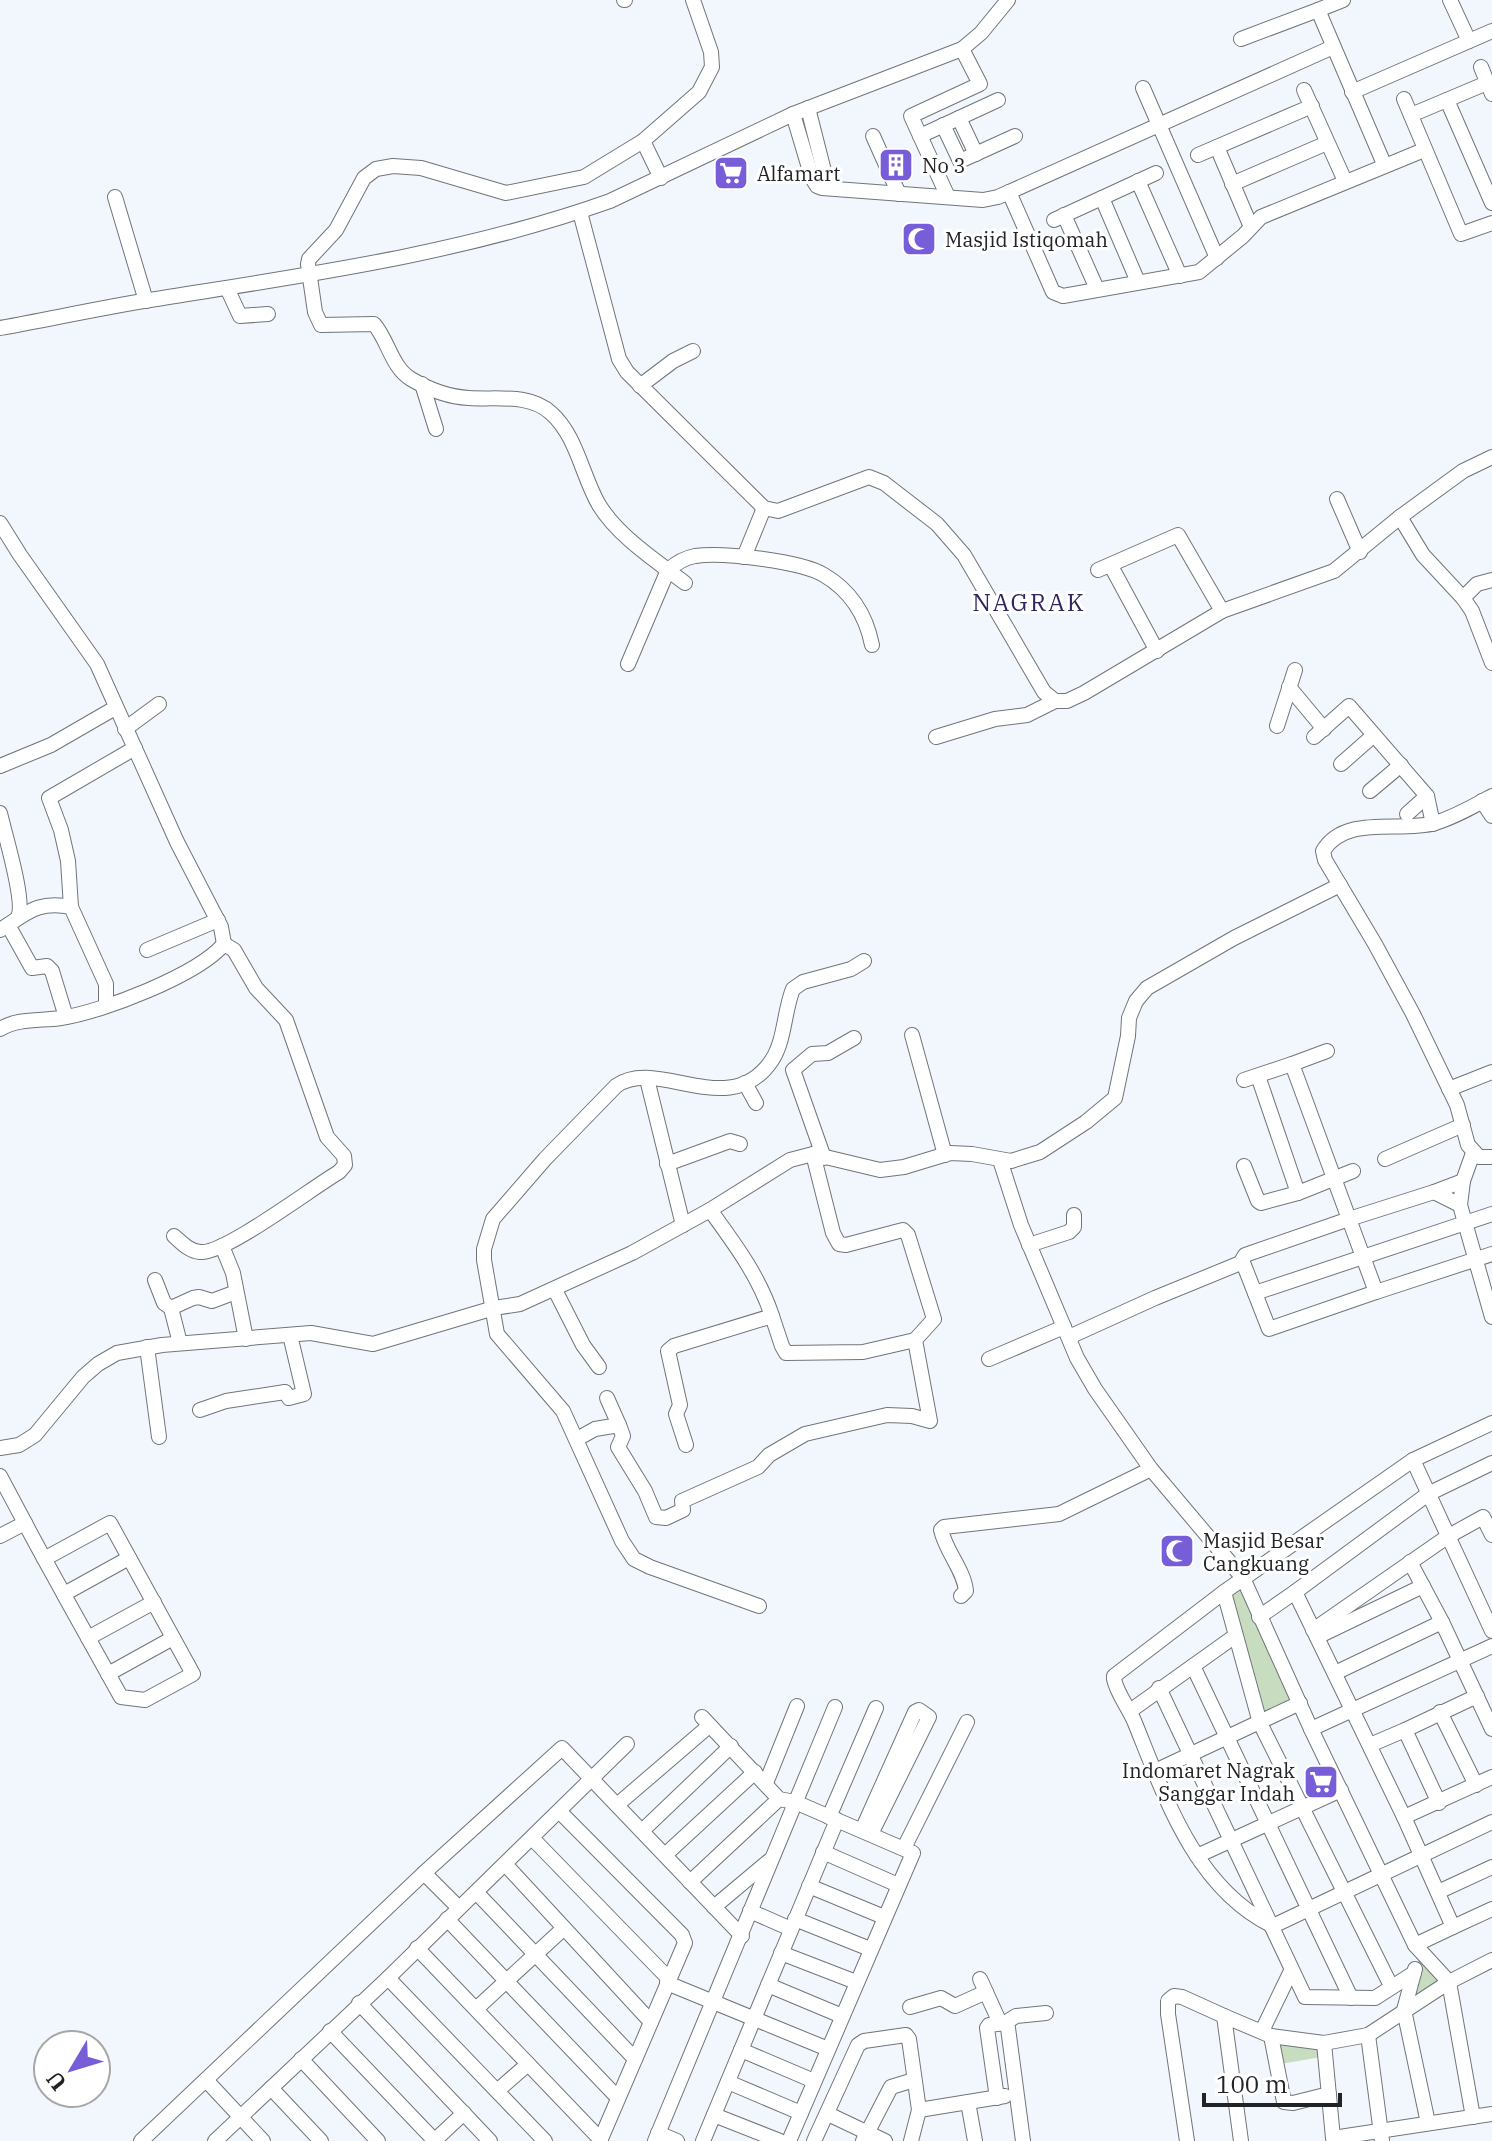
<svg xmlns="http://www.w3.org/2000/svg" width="1492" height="2141" viewBox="0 0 1492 2141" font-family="'IBM Plex Serif',serif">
	<rect width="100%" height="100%" fill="#f2f7fe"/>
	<g fill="#c8ddc0">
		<polygon points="1236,1582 1297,1705 1261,1721 1224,1592"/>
		<polygon points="1420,1951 1446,1981 1409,2007"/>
		<polygon points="1274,2040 1319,2043 1321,2057 1281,2064"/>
	</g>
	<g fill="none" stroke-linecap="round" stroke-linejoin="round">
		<g stroke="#70757a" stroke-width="16">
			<g id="minor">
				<polyline points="624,0 625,0"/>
				<polyline points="1450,0 1469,41"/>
				<polyline points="1318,10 1343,0"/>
				<polyline points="1241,39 1318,10 1384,164"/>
				<polyline points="1481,67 1492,94"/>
				<polyline points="1143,88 1217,258"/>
				<polyline points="1304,90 1345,181"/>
				<polyline points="1352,92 1492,31"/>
				<polyline points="1404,99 1461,234 1492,223"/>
				<polyline points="1447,100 1492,203"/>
				<polyline points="808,108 824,171 837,189"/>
				<polyline points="793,114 812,178 817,186 822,188 983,200 998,197 1333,47"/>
				<polyline points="1411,115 1487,83"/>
				<polyline points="959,118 976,154"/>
				<polyline points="943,125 960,161 1015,136"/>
				<polyline points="873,136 899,194"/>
				<polyline points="920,136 998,100"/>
				<polyline points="643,141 661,178"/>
				<polyline points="1217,147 1251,227"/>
				<polyline points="1198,155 1312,106"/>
				<polyline points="1138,181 1180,276"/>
				<polyline points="1232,184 1327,143"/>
				<polyline points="1009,192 1053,292 1063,296 1199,272 1243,236 1261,217 1424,150"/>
				<polyline points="115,197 146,301"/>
				<polyline points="948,197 911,116 980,84 962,49"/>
				<polyline points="1102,198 1138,282"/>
				<polyline points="580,212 619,359 627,372 764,508 778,511 869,477 884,483 937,524 964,555 1044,692 1055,701 1067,701 1084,693 1222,611 1334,571 1400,517"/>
				<polyline points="1064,215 1097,289"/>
				<polyline points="1054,220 1156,173"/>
				<polyline points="227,288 240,316 268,314"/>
				<path d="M 0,328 C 50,319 100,308 150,300 C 305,275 461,254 610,201 L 793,114 L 962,49 L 981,33 L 1008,0"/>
				<polyline points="422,384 436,429"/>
				<polyline points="640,386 673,361 693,351"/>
				<polyline points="1492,457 1463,471 1400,517 1423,555 1463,598 1472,611 1492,663"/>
				<polyline points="1337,499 1360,552"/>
				<polyline points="0,523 20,555 97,664 177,842 221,927 224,944"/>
				<polyline points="744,557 764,508"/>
				<polyline points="1111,566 1157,651"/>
				<polyline points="1098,570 1178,535 1222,611"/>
				<path d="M 685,583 C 655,560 619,537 599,505 C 582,476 577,436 551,413 C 529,393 497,400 469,398 C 449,397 428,389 411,379 C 392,368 388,340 374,324 L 321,325 L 315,312 L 308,264 L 309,259 L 336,230 L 364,178 L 376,169 L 393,166 L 421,168 L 506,193 L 584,177 L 643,141 L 699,92 L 712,67 L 711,52 L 693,0"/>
				<polyline points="1463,598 1477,584 1492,580"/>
				<path d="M 628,664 L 668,570 C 676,563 684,558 695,556 C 723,552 801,561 824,575 C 851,591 866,615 872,645"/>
				<polyline points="1289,687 1324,729"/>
				<polyline points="1277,726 1295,670"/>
				<polyline points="125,729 159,704"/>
				<polyline points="936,737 995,719 1027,715 1055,701"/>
				<polyline points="1314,737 1349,706 1427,796 1433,824"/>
				<polyline points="1341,764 1374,735"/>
				<polyline points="0,766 51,745 115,708"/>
				<polyline points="1370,791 1401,765"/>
				<path d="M 1492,796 C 1474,806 1455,817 1435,823 C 1400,833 1345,814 1323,851 L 1325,860 L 1375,944 L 1413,1014 L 1457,1105 L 1468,1145 L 1479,1157 L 1492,1157"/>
				<polyline points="1482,801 1492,816"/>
				<path d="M 0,813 C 4,832 26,902 18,917"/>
				<polyline points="1407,814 1427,796"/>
				<polyline points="71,907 68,861 61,830 49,798 135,748"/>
				<polyline points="8,925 32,968 47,966 52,971 66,1017"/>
				<path d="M 0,930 C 26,914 37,900 71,907 L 106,984 L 106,1005"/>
				<polyline points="147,950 218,920"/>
				<path d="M 0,1029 C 18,1018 41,1021 61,1018 C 102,1012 198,975 224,944"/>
				<polyline points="912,1035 945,1155"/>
				<polyline points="1327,1051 1292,1064 1349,1219 1245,1255 1242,1260 1269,1329 1376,1292"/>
				<polyline points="1258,1076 1298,1193"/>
				<polyline points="647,1079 683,1225"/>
				<polyline points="1244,1080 1292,1064"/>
				<polyline points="745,1083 756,1103"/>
				<polyline points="1449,1089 1492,1072"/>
				<polyline points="824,1158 793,1070 812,1054 828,1053 854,1038"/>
				<polyline points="1385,1159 1463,1125"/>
				<polyline points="1000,1160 1021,1225 1077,1358 1095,1389 1151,1469 1243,1578 1311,1729 1415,1945 1449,1982 1473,2117"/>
				<polyline points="667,1164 730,1141 740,1144"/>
				<polyline points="1244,1166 1258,1201 1261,1203 1298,1193 1353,1171"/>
				<polyline points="1463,1181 1460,1205 1492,1317"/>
				<polyline points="1434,1192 1349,1219 1376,1292 1492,1254"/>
				<polyline points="1460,1205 1434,1192 1463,1181 1473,1153"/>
				<path d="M 174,1236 C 182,1243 189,1251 200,1252 C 224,1255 313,1187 339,1172 L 345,1165 L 344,1156 L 327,1137 L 286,1020 L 256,988 L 234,950 L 224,944"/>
				<polyline points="1029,1245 1069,1232 1074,1227 1074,1215"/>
				<polyline points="222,1246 233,1273 246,1339"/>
				<polyline points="155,1280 164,1303 171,1308 193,1298 199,1297 212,1301 236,1292"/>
				<polyline points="555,1290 583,1345 599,1367"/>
				<polyline points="1255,1293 1492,1214"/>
				<polyline points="171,1308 180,1343"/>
				<polyline points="772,1316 782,1346 786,1353 863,1352 915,1340"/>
				<polyline points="1069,1337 1155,1298 1243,1262"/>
				<polyline points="147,1347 159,1437"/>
				<polyline points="989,1359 1064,1327"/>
				<polyline points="607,1398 619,1425"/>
				<polyline points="200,1410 226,1401 285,1392 289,1398 304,1394 290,1335"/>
				<polyline points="577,1439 595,1429 619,1425 623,1436 618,1447 645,1491 656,1517 666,1518 683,1510 682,1501 758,1467 769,1455 805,1434 887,1415 912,1416 930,1421 915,1340 934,1319 908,1235 903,1230 899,1231 846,1245 839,1244 833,1233 813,1154"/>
				<path d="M 686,1445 L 676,1414 L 680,1405 L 668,1351 L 674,1346 L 772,1316 C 759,1276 734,1243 710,1210"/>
				<polyline points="0,1448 19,1445 35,1435 83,1377 98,1364 117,1353 162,1345 311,1333 373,1344 494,1308 520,1304 632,1253 710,1210 790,1160 813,1154 880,1170 904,1167 950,1153 972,1154 1011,1161 1040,1152 1086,1122 1115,1098 1128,1036 1129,1018 1136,1001 1147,988 1234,938 1340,885"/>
				<polyline points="1413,1460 1492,1631"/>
				<polyline points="0,1476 25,1523 0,1536"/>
				<path d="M 25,1523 C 39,1550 54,1576 68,1602 L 121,1697 L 145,1700 L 193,1674 L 110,1523 L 44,1559"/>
				<polyline points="1410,1562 1442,1622"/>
				<path d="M 1224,1592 L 1114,1676 L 1114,1679 C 1117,1694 1129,1708 1135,1723 C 1165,1797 1195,1888 1273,1926 L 1492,1822"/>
				<polyline points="1295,1592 1428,1494 1492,1463"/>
				<polyline points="64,1594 129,1558"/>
				<path d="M 961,1596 L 966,1591 C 964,1570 946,1552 941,1530 L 944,1527 L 1059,1514 L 1151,1469"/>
				<path d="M 759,1606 L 650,1567 L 634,1559 L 622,1541 L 563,1411 L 497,1334 L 484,1260 L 484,1249 L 493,1219 L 545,1159 L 616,1086 C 658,1056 730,1123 772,1060 C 785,1040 784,1011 793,989 L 803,982 L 851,969 L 864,961"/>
				<polyline points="1259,1617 1295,1592 1404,1817 1453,1927 1415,1945"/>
				<polyline points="1313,1630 1447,1537 1483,1517 1492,1535"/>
				<polyline points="1317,1637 1423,1586"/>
				<polyline points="88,1638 154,1602"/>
				<polyline points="1193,1666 1351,1998"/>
				<polyline points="1335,1673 1442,1622 1492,1729"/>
				<polyline points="108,1674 173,1638"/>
				<polyline points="1159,1688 1305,1997 1375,1998 1414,1973"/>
				<polyline points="1130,1711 1235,1636"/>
				<polyline points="1440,1712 1476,1785"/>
				<polyline points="702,1717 779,1799 795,1802 913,1853 789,2141"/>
				<polyline points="1311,1729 1492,1646"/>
				<polyline points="1405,1730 1477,1696"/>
				<polyline points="1370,1745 1405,1730 1439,1803"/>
				<polyline points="1155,1771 1300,1703"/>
				<polyline points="766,1783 797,1706"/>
				<polyline points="617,1805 709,1726"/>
				<polyline points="560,1812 682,1935 685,1943 600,2141"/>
				<polyline points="829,1817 876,1708"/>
				<polyline points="1404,1817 1492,1777"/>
				<polyline points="862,1830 915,1712 919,1710 929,1717 871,1834"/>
				<polyline points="642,1831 731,1746"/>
				<polyline points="532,1838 669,1979"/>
				<polyline points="904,1848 967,1722"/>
				<polyline points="823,1852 898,1885"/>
				<polyline points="665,1855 755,1772"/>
				<polyline points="1197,1856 1341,1790"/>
				<polyline points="505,1864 651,2022"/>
				<polyline points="424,1873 459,1908"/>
				<polyline points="690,1882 779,1799"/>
				<polyline points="809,1886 884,1917"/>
				<polyline points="476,1892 635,2059"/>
				<polyline points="1438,1892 1492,1867"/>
				<polyline points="714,1907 769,1861"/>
				<polyline points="750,1911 791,1929"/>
				<polyline points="447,1919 618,2098"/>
				<polyline points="795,1919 870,1949"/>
				<polyline points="1453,1927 1492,1909"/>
				<polyline points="417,1948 601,2140"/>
				<polyline points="781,1953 856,1982"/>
				<polyline points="1415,1969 1404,2010 1428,2123"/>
				<polyline points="388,1978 545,2141"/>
				<polyline points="980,1979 1000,2023"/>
				<polyline points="667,1983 828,2049"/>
				<polyline points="768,1985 842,2016"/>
				<polyline points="1391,1986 1260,1723 1224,1592 1413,1460 1492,1423"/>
				<polyline points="359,2003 490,2141"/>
				<polyline points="910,2007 941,1998 955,2006 986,1992"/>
				<polyline points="476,2009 564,1928"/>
				<polyline points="1005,2023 1016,2016 1046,2013"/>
				<polyline points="330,2031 435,2141"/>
				<polyline points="1262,2031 1291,1971"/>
				<polyline points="1368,2035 1382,2141"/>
				<polyline points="1271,2036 1324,2043 1368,2035 1449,1982 1492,1960"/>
				<polyline points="1324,2043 1333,2138 1492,2114"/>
				<polyline points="741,2050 814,2081"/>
				<polyline points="301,2059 378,2141"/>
				<polyline points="206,2080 263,2141"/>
				<polyline points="728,2082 801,2113"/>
				<polyline points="271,2088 321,2141"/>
				<polyline points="497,2091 528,2064"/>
				<polyline points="997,2098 987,2028 989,2025 1005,2023 1008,2028 1023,2141"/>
				<polyline points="968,2102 975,2141"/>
				<polyline points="919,2110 1005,2096"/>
				<polyline points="828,2114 885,2141"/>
				<polyline points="714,2115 780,2141"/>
				<polyline points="658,2133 677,2141"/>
				<polyline points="141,2141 424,1873 562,1748 742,1936"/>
				<polyline points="215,2141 388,1978 627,1744"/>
				<polyline points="434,2141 464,2113"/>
				<polyline points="655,2141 835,1707"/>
				<polyline points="703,2141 837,1820"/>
				<polyline points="814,2141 858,2045 864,2041 906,2035 909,2039 919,2110 911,2141"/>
				<polyline points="863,2141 891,2087 914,2080"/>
				<polyline points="1187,2141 1168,2014 1168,2001 1174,1996 1182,1997 1224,2016"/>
				<polyline points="1241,2141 1224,2016 1271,2036 1284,2102 1293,2103 1329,2094"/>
			</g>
		</g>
		<use href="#minor" stroke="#fff" stroke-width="14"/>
	</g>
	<defs>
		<g id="building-square" transform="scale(1.8)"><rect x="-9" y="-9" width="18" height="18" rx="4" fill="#785dd8" stroke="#fff"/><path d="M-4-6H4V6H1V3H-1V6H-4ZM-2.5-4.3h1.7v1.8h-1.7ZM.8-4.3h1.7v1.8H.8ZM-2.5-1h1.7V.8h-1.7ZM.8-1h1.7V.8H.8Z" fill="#fff"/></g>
		<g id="supermarket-square" transform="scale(1.8)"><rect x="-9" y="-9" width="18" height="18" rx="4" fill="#785dd8" stroke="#fff"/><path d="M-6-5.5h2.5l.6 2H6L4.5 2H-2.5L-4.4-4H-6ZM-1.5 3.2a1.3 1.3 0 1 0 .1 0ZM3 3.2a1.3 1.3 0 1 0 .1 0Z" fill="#fff"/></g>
		<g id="mosque-square" transform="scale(1.8)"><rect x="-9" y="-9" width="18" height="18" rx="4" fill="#785dd8" stroke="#fff"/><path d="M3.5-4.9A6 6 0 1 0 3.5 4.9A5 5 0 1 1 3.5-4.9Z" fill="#fff"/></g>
	</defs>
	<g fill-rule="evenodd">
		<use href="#building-square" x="896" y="165"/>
		<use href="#supermarket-square" x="731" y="173"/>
		<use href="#mosque-square" x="919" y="239"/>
		<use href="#mosque-square" x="1177" y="1551"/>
		<use href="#supermarket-square" x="1321" y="1782"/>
	</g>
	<g text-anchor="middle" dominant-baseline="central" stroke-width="6" stroke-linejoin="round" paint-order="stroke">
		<g font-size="20" fill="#222326" stroke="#fff" text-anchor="start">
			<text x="922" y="165">No 3</text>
			<text x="757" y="173">Alfamart</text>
			<text x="945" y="239">Masjid Istiqomah</text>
			<text x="1203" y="1540">Masjid Besar<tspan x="1203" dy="23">Cangkuang</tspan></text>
			<text x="1295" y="1770" text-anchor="end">Indomaret Nagrak<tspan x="1295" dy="23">Sanggar Indah</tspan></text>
		</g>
		<g font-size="24" letter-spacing="2" fill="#322660" stroke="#fff">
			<text x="1029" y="602">NAGRAK</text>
		</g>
	</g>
	<g transform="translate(72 2069) rotate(232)"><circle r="38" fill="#ffffff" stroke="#a7a7a8" stroke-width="2"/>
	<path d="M0-6L14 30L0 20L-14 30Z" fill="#785dd8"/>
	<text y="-12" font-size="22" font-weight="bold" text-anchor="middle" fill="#222326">U</text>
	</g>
	<path d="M1204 2093v12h136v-12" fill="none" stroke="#222326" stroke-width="4"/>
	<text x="1216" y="2093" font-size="24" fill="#222326" stroke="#ffffff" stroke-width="6" paint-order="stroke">100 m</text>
</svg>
